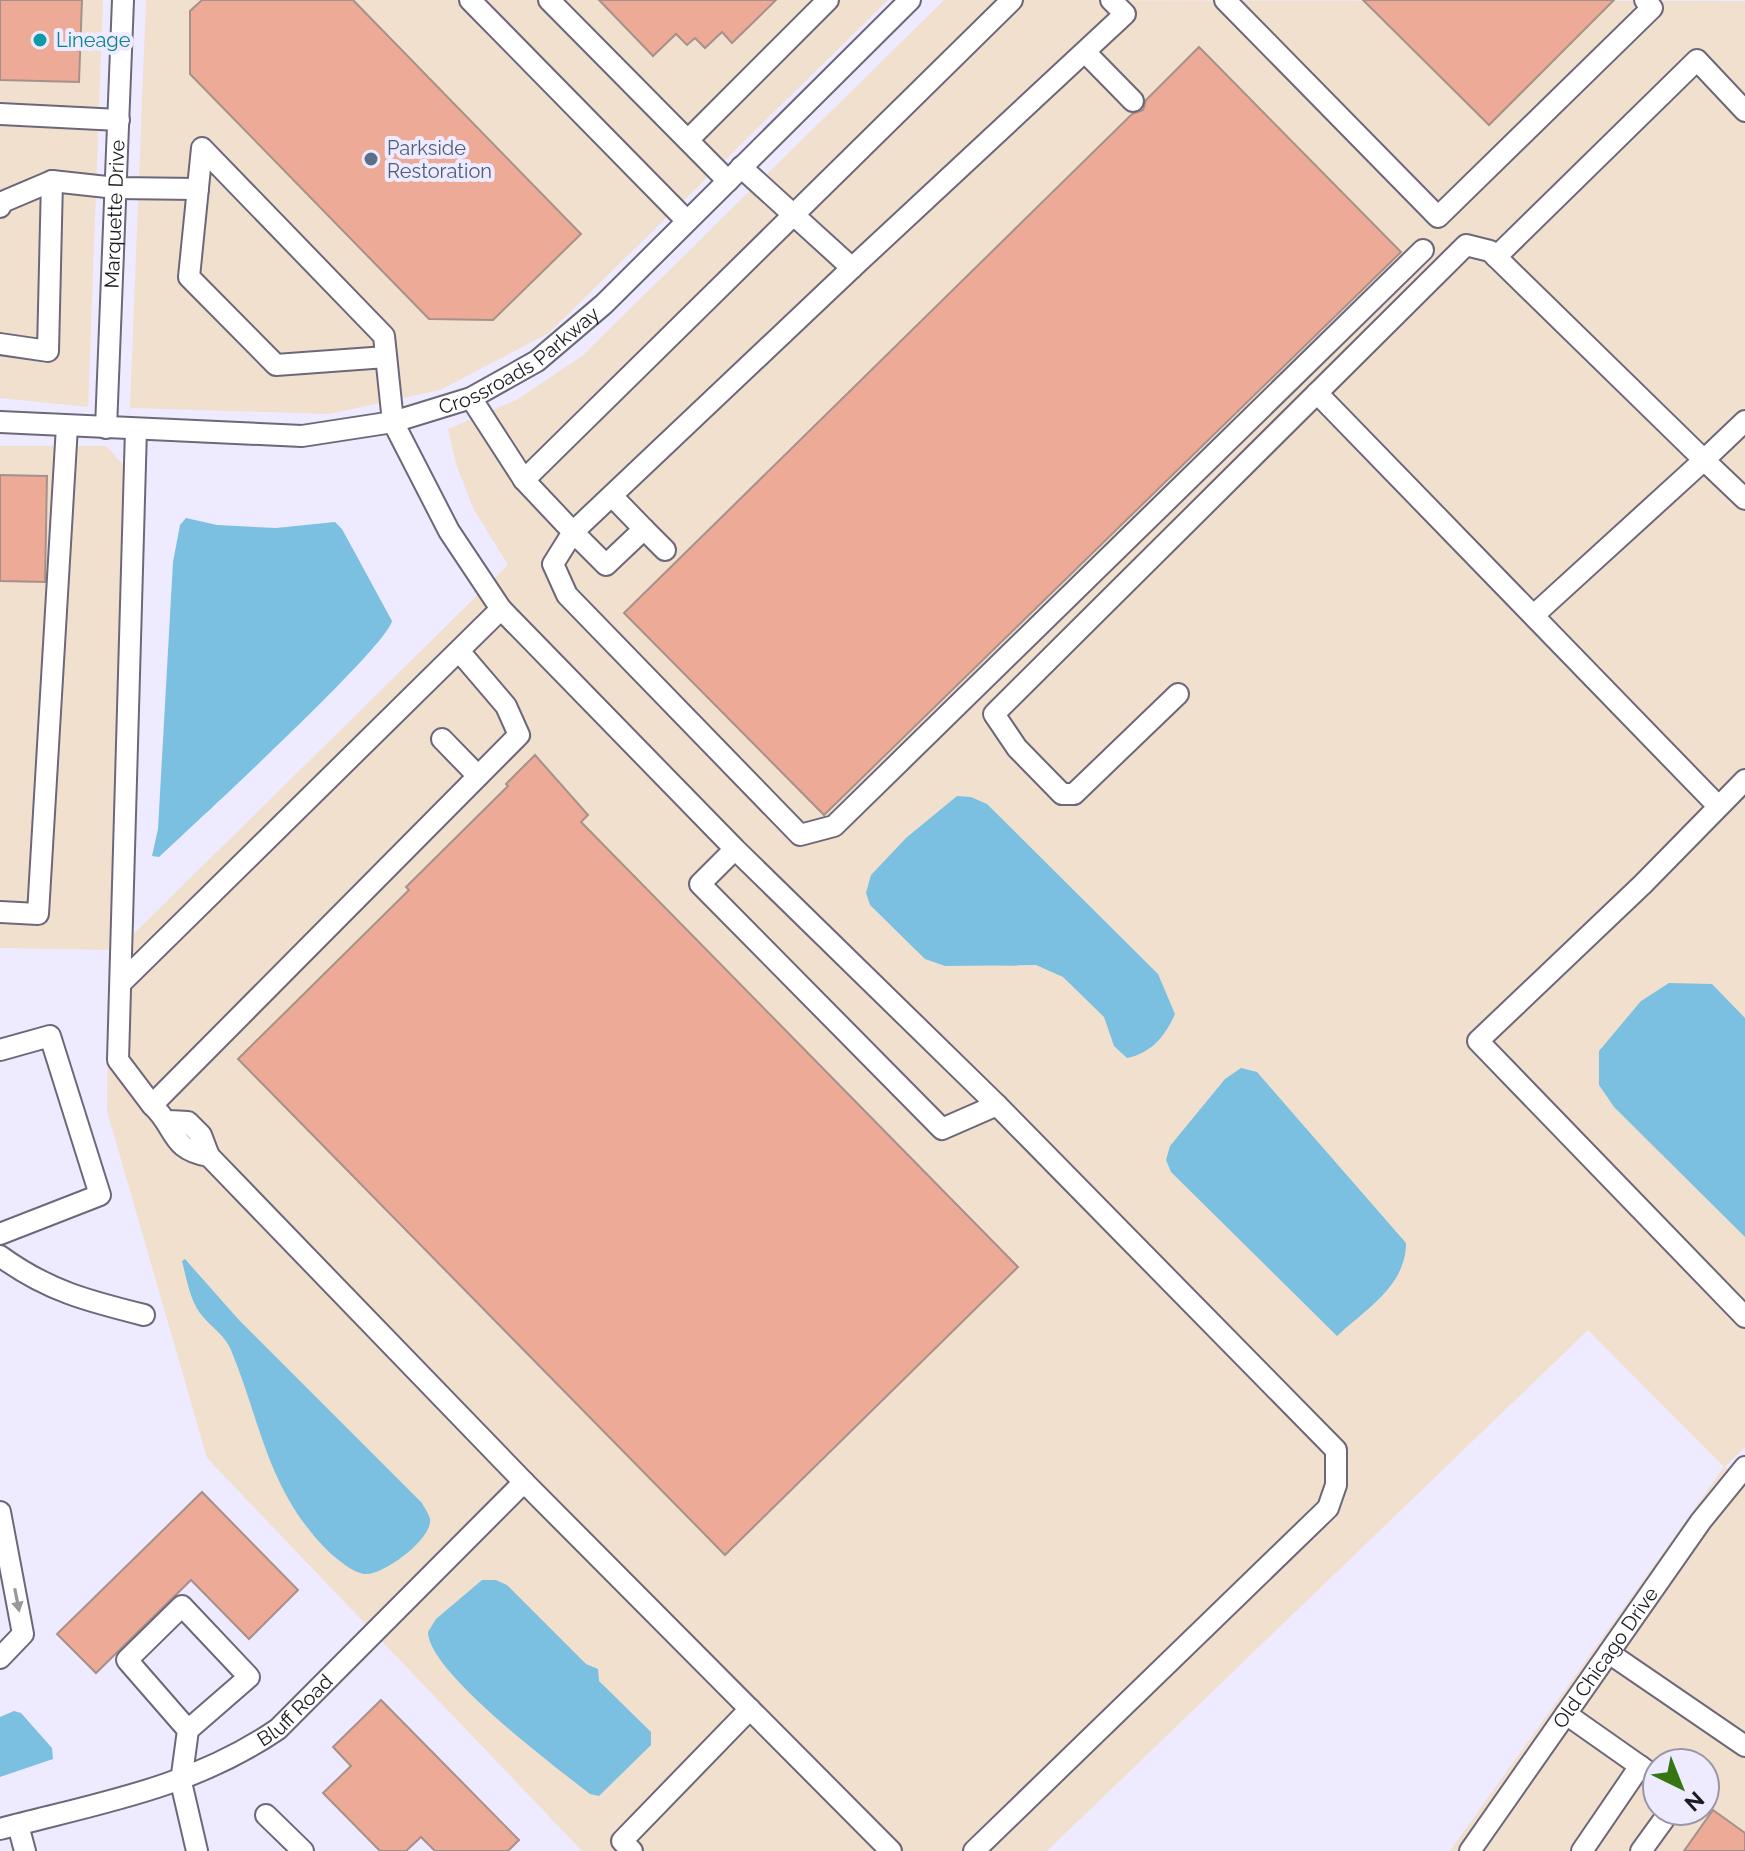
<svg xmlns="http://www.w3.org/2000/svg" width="1745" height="1851" viewBox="0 0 1745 1851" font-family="Raleway,sans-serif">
	<rect width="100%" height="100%" fill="#eeeaff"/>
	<g fill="#f2e0cf" fill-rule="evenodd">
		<polygon points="0,0 103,0 88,407 0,398"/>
		<polygon points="146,0 888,0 549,333 440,390 329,414 130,408"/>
		<path d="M 944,0 L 1745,1 L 1745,1447 L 1725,1467 L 1745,1488 L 1745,1851 L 1450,1851 L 1724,1467 L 1588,1330 L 1047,1851 L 582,1851 L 207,1458 L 107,1111 L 109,958 L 508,565 L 473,508 L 456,464 L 448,429 L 518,399 L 582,356 ZM 1657,1763 L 1705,1763 L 1705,1811 L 1657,1811 Z"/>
		<polygon points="0,446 106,446 126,468 109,950 0,948"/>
	</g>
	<g fill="#7bc0e1">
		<path d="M 186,518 L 217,525 L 276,528 L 335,522 L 342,529 L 392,621 C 386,648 192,826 159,857 L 152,856 L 158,829 L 173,562 L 180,525 Z"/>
		<path d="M 957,796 L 971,797 L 987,804 L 1158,974 L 1175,1014 C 1165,1036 1152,1053 1127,1058 L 1114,1046 L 1104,1017 L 1063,977 L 1036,965 L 945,966 L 925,959 L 870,905 L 866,893 L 871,875 L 906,838 Z"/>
		<polygon points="1669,983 1712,984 1745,1018 1745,1237 1614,1107 1599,1085 1599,1051 1641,1001"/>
		<path d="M 1241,1068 L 1257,1072 L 1406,1243 C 1406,1286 1366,1309 1337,1336 L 1171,1172 L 1166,1160 L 1170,1146 L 1225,1079 Z"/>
		<path d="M 185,1259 L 239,1320 L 422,1503 C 424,1507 429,1514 430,1519 C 433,1539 382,1576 365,1574 C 353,1573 337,1559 329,1552 C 268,1492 261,1423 231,1350 C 225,1336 214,1329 204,1318 C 190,1303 187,1280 182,1261 Z"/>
		<path d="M 482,1580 L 496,1580 L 507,1585 L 586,1664 L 598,1669 L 599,1681 L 651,1732 L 651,1745 L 599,1796 L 590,1794 C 557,1768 428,1672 428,1632 L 436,1619 Z"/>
		<polygon points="14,1711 21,1713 52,1748 53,1759 0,1777 0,1717"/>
	</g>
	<g fill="#edaa97" stroke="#a6918a" stroke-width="2">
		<polygon points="0,0 82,0 79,82 0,80"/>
		<polygon points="202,0 353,0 581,234 493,320 429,319 190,74 190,11"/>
		<polygon points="599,0 776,0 732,43 722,32 705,48 695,38 687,45 676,34 653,56"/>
		<polygon points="1363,0 1614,0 1489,125"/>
		<polygon points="1199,47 1401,252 824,815 624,613 1132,114 1143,110 1146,100"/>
		<polygon points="0,475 47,476 45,582 0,581"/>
		<polygon points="535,755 588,815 581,822 1018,1267 725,1555 238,1059 409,890 406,887 508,786 506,784"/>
		<polygon points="202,1492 298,1590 249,1639 191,1580 96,1673 57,1634"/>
		<polygon points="381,1700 519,1840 508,1851 435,1851 421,1837 406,1851 380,1851 323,1793 351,1766 333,1747"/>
		<polygon points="1713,1810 1745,1833 1745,1851 1684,1851"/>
	</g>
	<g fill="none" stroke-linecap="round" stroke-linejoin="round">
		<g stroke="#6c687a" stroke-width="24">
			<g id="minor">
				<polyline points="470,0 687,221"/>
				<polyline points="549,0 728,181"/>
				<polyline points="1225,0 1438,217 1652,8 1645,0"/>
				<polyline points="1085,52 1133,101"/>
				<polyline points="0,114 119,120"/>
				<polyline points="688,140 828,0"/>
				<polyline points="0,207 0,203 52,181 116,188 198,189"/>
				<polyline points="1496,257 1697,60 1745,111"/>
				<polyline points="852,268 1125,14 1111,0"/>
				<polyline points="0,344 48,351 52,181"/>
				<polyline points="1317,393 1718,806"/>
				<polyline points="471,398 524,480 573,532 553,564 567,595 800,835 834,826 1423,250"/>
				<polyline points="1745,421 1704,460 1745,499"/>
				<path id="s1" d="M 0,422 L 302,436 L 393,422 L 471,398 L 537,361 L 604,304 L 910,0"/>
				<path id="s2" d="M 106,428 L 123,0"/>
				<polyline points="136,429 118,1060 152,1105 519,735 506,706 459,651"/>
				<polyline points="524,480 1012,0"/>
				<polyline points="612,496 644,529 606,565 573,532 852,268 741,167"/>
				<polyline points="644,529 665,550"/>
				<polyline points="501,609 735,849 997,1105 942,1129 700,884 735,849"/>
				<polyline points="1178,694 1074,794 1062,794 1017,748 994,714 1466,245 1490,251 1704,460 1534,615"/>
				<polyline points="442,739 478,776"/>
				<polyline points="1745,780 1643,884 1478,1041 1745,1317"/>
				<polyline points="0,912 38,914 67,426"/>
				<polyline points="121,983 501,609 449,531 393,422 384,336 202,148 189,277 276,365 386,357"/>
				<polyline points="0,1050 50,1036 100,1195 0,1234"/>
				<path d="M 152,1105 C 177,1128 170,1150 209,1156 L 201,1135 L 188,1122 L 169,1121"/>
				<polyline points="209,1156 524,1482 891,1851"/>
				<path d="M 0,1256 C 48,1291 88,1301 144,1315"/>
				<polyline points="0,1512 23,1634 0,1658"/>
				<polyline points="1609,1653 1745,1746"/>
				<polyline points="1566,1714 1657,1778"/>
				<polyline points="188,1730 249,1677 182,1606 127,1660 188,1730 181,1782 197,1851"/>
				<polyline points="266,1815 303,1851"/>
				<polyline points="18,1825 25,1851"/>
				<path id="s3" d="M 0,1829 C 99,1803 192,1788 278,1729 L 524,1482"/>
				<polyline points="632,1851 622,1841 750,1709"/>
				<polyline points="974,1851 1328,1508 1336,1485 1336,1450 997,1105"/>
				<path id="s4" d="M 1470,1851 L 1701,1521 L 1745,1467"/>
				<polyline points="1582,1851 1640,1766"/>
				<polyline points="1641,1851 1670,1811"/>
			</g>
		</g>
		<use href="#minor" stroke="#fff" stroke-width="20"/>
	</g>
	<defs><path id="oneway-solid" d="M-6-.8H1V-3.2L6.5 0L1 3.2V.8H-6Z" transform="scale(2)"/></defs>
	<use fill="#98989b" href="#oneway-solid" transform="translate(17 1600) rotate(79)"/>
	<circle fill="#0f9aa8" stroke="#eeeaff" stroke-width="3" cx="40" cy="40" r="8"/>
	<circle fill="#5c6f8a" stroke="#eeeaff" stroke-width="3" cx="371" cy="159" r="8"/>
	<g text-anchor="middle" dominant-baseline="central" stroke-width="8" stroke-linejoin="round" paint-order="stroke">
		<g font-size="20" fill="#0d838f" stroke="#eeeaff" text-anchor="start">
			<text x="56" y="40">Lineage</text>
		</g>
		<g font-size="20" fill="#4e5e75" stroke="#eeeaff" text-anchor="start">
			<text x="387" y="148">Parkside<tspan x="387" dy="23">Restoration</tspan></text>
		</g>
		<g font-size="20" fill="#1b1921" stroke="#eeeaff">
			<text stroke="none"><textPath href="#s2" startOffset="214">Marquette Drive</textPath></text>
			<text stroke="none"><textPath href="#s1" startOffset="536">Crossroads Parkway</textPath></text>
			<text stroke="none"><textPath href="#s4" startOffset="236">Old Chicago Drive</textPath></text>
			<text stroke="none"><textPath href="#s3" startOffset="322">Bluff Road</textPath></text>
		</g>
	</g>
	<g transform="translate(1681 1787) rotate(137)"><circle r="38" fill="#eeeaff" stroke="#9a96a6" stroke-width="2"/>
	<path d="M0-6L14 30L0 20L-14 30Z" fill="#357613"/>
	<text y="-12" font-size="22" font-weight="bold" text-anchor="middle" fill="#1b1921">N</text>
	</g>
</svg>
